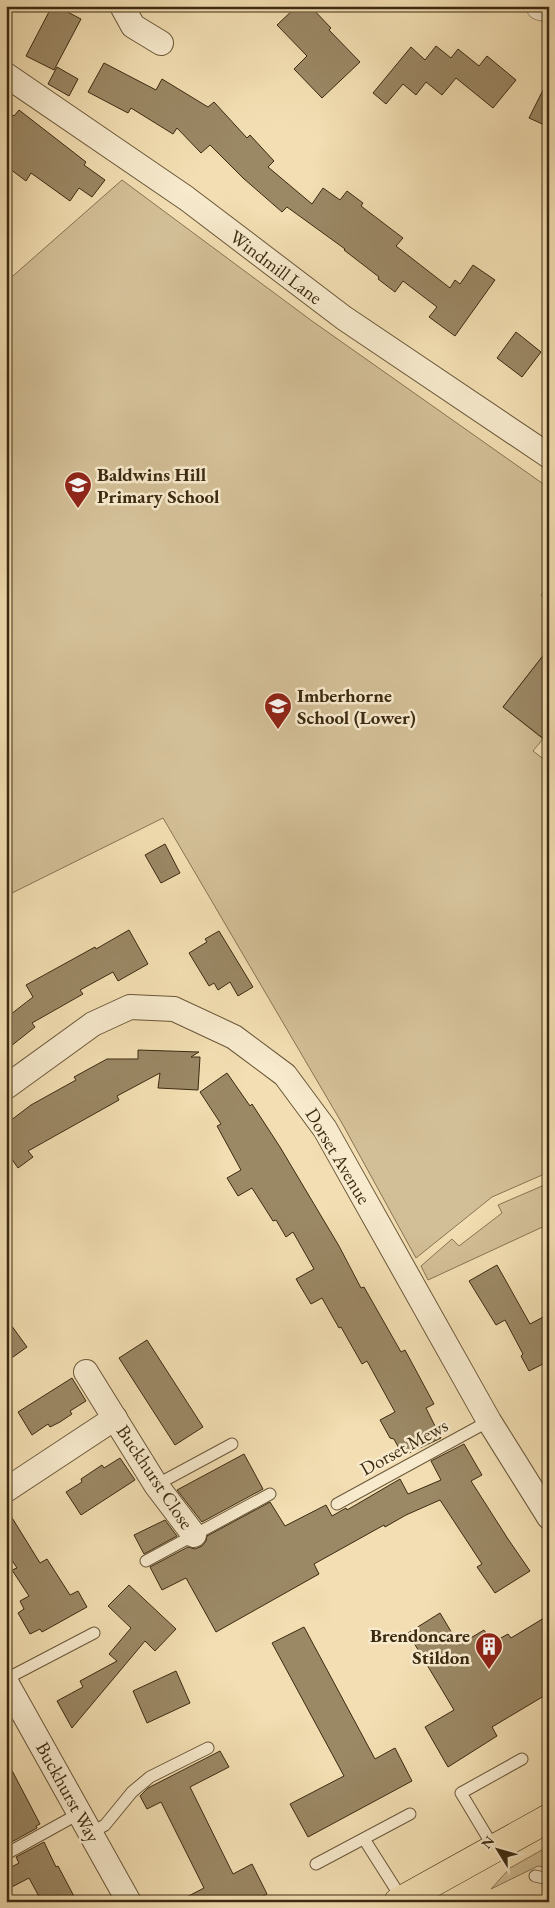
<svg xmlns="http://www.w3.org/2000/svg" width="555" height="1908" viewBox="0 0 555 1908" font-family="'EB Garamond',serif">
	<rect width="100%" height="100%" fill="#f2deb2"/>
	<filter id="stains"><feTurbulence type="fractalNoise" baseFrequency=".004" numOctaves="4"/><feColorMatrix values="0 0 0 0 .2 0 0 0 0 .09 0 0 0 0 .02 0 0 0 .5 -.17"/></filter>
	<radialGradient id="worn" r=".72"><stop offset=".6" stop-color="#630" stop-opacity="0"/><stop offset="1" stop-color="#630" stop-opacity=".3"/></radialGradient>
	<g fill="#d3bf97" stroke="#887454">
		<polygon points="122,180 312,321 549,488 549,586 541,595 549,602 549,648 503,707 543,739 533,751 549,763 549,1172 492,1197 416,1258 343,1125 163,818 6,896 6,282"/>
		<polygon points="549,1183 549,1224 428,1280 421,1266 452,1239 459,1246 502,1213 498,1205"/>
		<polygon points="549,1846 549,1868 538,1866 491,1889 510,1868"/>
	</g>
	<g fill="#9b8865" stroke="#3c2a11">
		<polygon points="52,6 56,6 81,19 54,70 26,56"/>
		<polygon points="297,6 310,6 331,28 329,30 360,62 322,98 294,69 307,56 277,25"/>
		<polygon points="436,46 451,58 458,49 479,66 487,56 516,80 493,108 456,78 442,95 426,82 416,95 403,84 386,104 373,93 411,47 425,60"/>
		<polygon points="104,63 156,90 162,79 208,107 214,102 247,138 250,135 274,161 268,167 312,204 323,188 340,200 347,191 363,203 361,206 403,238 396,246 450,288 455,280 460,284 473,265 495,280 455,336 429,317 437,307 403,281 395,292 378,279 379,277 344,250 345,249 287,207 282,212 243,178 210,145 201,153 177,128 173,134 131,108 128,113 88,92"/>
		<polygon points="57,67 78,79 69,96 48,84"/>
		<polygon points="549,78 549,127 529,118"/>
		<polygon points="6,110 14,116 19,110 86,162 84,165 105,180 92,197 79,188 70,201 31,173 26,181 6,166"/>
		<polygon points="516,332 541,352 522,377 497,358"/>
		<polygon points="549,648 549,743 503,707"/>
		<polygon points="165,844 180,873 161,883 145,855"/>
		<polygon points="129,930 148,964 118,981 113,972 80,990 83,994 32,1023 35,1027 6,1050 6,1018 33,997 26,985 95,947 96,949"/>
		<polygon points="219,931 253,987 238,996 230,982 218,990 214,983 209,986 189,953 207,942 205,939"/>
		<polygon points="138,1050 199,1052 191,1057 200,1057 198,1090 158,1088 160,1073 117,1096 119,1100 28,1151 33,1157 18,1168 6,1151 6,1124 31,1105 76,1080 74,1077 107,1059 138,1059"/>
		<polygon points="227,1073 250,1106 252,1104 280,1147 339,1246 361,1288 364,1287 401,1352 405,1350 434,1404 426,1408 441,1438 403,1456 394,1439 390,1438 380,1420 395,1412 367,1361 362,1364 341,1327 339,1328 322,1298 311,1304 296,1279 314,1269 293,1232 286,1237 276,1220 273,1221 252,1188 238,1196 227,1178 241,1170 217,1126 221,1124 200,1092"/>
		<polygon points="497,1265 530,1324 549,1314 549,1361 529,1371 521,1356 523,1354 505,1320 496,1325 469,1281"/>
		<polygon points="6,1318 27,1347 6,1362"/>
		<polygon points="147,1340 203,1427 175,1445 119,1358"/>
		<polygon points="72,1378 86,1401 70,1411 72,1414 60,1422 50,1427 48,1424 32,1435 18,1412"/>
		<polygon points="464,1444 482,1475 471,1481 508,1539 530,1571 495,1593 477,1567 482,1564 440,1500 406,1515 385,1527 384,1525 314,1564 319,1574 216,1632 186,1578 162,1590 150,1567 188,1547 195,1549 202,1546 206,1541 207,1536 270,1502 285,1526 326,1505 332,1516 346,1508 347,1510 400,1479 408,1494 441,1480 431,1461"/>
		<polygon points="244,1454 263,1489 202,1522 177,1490"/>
		<polygon points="120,1458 135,1480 81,1515 66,1492 82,1482 81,1479 102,1465 104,1468"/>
		<polygon points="6,1508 40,1563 47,1559 70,1595 78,1591 87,1607 42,1632 40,1629 30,1634 18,1613 24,1609 20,1601 29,1596 12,1570 17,1568 6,1551"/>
		<polygon points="165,1520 177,1536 144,1554 134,1535"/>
		<polygon points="129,1585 176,1629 155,1651 145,1641 72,1728 57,1701 83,1687 80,1681 117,1661 109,1654 131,1628 108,1606"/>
		<polygon points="440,1613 459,1645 484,1630 492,1643 508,1634 511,1638 549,1615 549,1693 492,1727 497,1736 448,1767 425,1727 454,1710 408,1633"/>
		<polygon points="304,1627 375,1759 395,1748 412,1781 308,1837 290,1804 344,1776 272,1643"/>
		<polygon points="176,1671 190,1703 147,1723 133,1691"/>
		<polygon points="220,1751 229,1767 190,1787 233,1874 252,1864 267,1894 251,1902 177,1902 204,1888 161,1802 147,1809 140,1796 148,1788"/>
		<polygon points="6,1759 40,1824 36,1826 37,1828 8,1844 6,1841"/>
		<polygon points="44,1842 56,1867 58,1866 77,1902 42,1902 29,1878 6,1890 6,1870 19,1863 16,1857"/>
	</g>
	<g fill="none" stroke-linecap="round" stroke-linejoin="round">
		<g stroke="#6a5739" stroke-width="13">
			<g id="service">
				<polyline points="156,1485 232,1444"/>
				<polyline points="337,1504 489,1421"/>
				<polyline points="146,1561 270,1494"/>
				<polyline points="6,1679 94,1633"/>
				<polyline points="91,1833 105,1825 132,1792 150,1777 208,1748"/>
				<polyline points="364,1839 402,1899"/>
				<polyline points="494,1848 461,1793 522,1759"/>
				<polyline points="6,1854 80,1813"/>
				<polyline points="316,1864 410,1814"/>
				<polyline points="535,1876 549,1879"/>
			</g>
		</g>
		<g stroke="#6a5739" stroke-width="26">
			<g id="minor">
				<polyline points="122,6 133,26 161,43"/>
				<polyline points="6,75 186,198 344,318 549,456"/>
				<polyline points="6,1087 93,1024 130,1007 174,1009 234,1037 285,1075 325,1129 489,1421 549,1517"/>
				<polyline points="86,1372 156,1485 194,1535"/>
				<polyline points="6,1490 115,1418"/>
				<polyline points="6,1682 129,1902"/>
			</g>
		</g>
		<g stroke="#6a5739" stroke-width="29">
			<polyline id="tertiary" points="540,6 549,8"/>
		</g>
		<g stroke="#3c2a11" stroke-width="29">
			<polyline id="trunk" points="398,1902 549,1818"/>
		</g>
		<use href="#service" stroke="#f7eacd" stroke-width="11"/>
		<use href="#minor" stroke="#f7eacd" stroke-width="24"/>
		<use href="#tertiary" stroke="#f7eacd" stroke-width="28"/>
		<use href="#trunk" stroke="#f2deb2" stroke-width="28"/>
	</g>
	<defs>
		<g id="school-pin" transform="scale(1.4375)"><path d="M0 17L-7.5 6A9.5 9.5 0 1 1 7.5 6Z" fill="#8f2418" stroke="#f7eacd"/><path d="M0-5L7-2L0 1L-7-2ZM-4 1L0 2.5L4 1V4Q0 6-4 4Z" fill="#fff"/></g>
		<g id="building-pin" transform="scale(1.4375)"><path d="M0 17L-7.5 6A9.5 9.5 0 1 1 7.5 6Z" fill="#8f2418" stroke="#f7eacd"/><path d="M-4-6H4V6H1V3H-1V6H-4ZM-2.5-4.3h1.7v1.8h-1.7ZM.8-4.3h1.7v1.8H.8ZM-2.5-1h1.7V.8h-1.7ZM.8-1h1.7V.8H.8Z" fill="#fff"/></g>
	</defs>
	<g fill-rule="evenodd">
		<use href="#school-pin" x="78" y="485"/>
		<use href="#school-pin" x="278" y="706"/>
		<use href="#building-pin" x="489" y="1646"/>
	</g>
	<g text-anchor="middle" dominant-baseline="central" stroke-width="5" stroke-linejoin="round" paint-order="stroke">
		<g font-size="19" fill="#3c2a11" stroke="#f7eacd">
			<text transform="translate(276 267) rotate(37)">Windmill Lane</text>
			<text transform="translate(338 1156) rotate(59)">Dorset Avenue</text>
			<text transform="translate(404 1447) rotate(-29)">Dorset Mews</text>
			<text transform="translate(155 1477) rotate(56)">Buckhurst Close</text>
			<text transform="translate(68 1792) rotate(61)">Buckhurst Way</text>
		</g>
		<g font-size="19" font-weight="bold" fill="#3c2a11" stroke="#f7eacd" text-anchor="start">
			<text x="97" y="474">Baldwins Hill<tspan x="97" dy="22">Primary School</tspan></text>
			<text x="297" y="695">Imberhorne<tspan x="297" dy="22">School (Lower)</tspan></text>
			<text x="470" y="1635" text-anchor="end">Brendoncare<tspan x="470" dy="22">Stildon</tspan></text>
		</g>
	</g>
	<rect width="555" height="1908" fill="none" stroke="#f2deb2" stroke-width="25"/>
	<rect x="8" y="8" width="540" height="1893" fill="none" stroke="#3c2a11" stroke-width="2.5"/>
	<rect x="12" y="12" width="530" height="1883" fill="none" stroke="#3c2a11"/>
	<g transform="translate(498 1850) rotate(307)" stroke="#f7eacd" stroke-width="4" paint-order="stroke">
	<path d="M0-4L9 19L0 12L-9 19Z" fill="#3c2a11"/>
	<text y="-8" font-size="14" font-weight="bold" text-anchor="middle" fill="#3c2a11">N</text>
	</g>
	<rect width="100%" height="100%" filter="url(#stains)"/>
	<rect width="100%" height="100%" fill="url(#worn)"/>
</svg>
